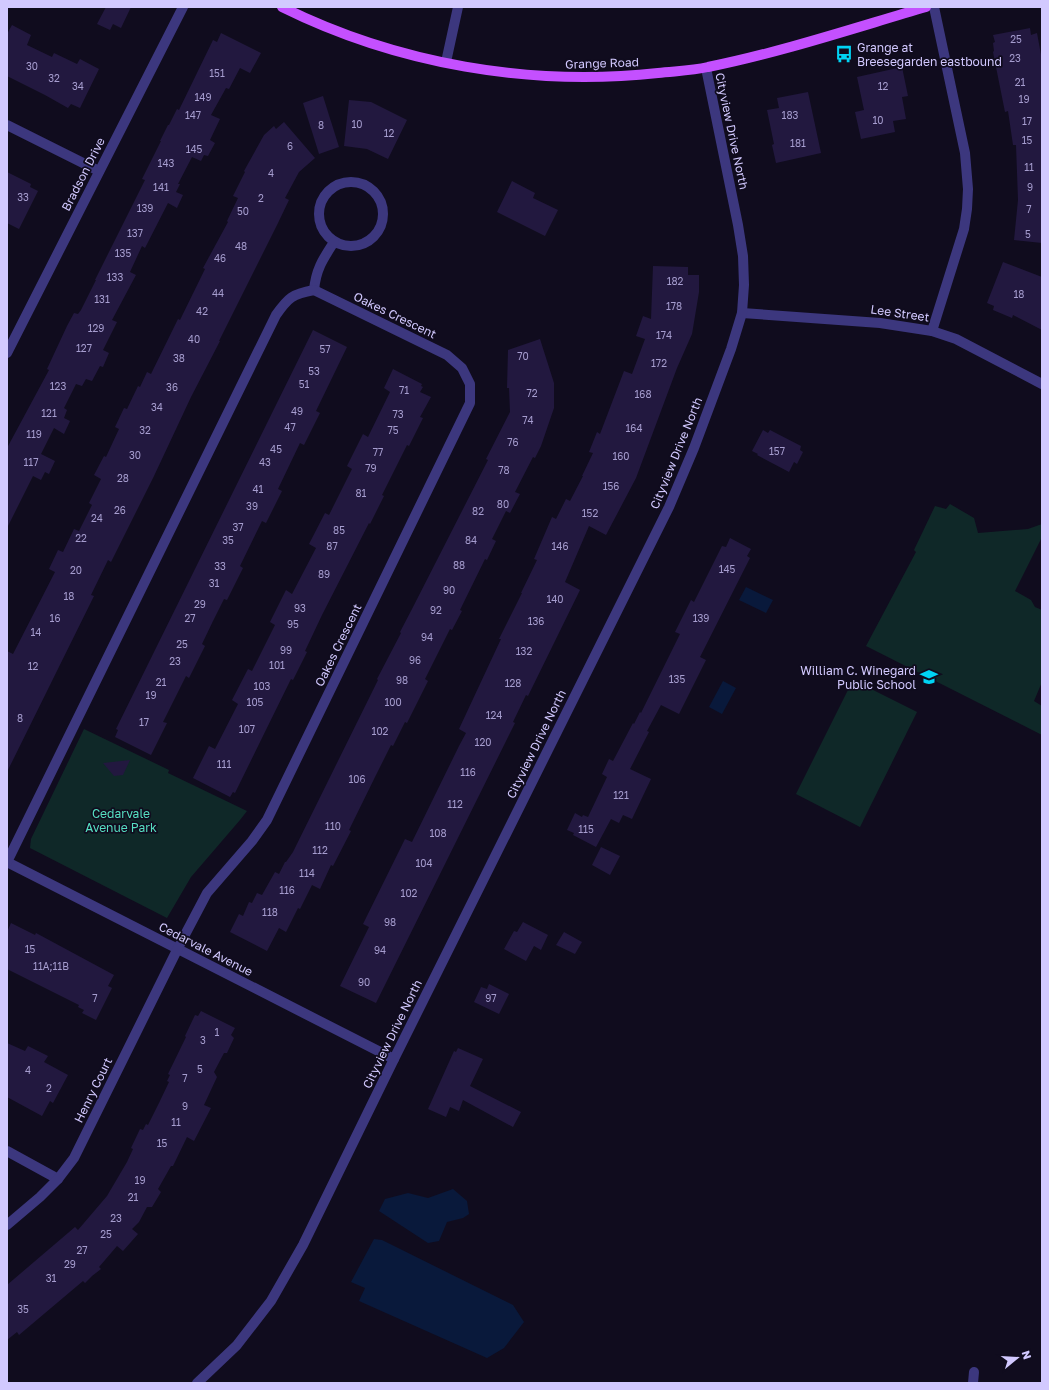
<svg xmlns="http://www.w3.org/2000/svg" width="1049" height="1390" viewBox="0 0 1049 1390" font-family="'Golos Text',sans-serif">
	<rect width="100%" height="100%" fill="#100c1e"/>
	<g fill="#0f2828">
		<polygon points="950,504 974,518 978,533 1028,529 1042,524 1042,537 1015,591 1031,600 1035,607 1042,610 1042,682 1034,701 1042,706 1042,735 866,646 916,552 914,550 935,506 946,509"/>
		<polygon points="853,680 917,712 860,827 796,794"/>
		<polygon points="84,729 169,770 168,773 247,811 240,820 191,877 167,918 30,848 31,839"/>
	</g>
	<g fill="#09193b">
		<polygon points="746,587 773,600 766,613 739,600"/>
		<polygon points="723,681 736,688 722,714 709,707"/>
		<polygon points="453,1189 467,1201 469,1214 463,1218 447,1222 439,1241 428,1243 379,1211 385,1199 408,1193 428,1198"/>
		<polygon points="374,1239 382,1240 513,1305 524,1322 504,1348 487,1358 359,1301 365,1288 351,1282"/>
	</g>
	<g fill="#22183f">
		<polygon points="106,7 131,7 121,28 113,24 110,30 97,24"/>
		<polygon points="12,25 31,35 27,45 52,57 54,53 77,64 80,59 99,69 80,108 71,104 68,108 45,95 7,76 7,34"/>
		<polygon points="1030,28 1031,35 1037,33 1042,60 1042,243 1014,240 1018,200 1016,145 1013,145 1008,111 1005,112 993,52 994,51 993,43 995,42 993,35"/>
		<polygon points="221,33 261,53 250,73 240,68 229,89 226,88 211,115 220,119 210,140 215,143 208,156 204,155 201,161 192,157 178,184 180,184 176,192 183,195 177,208 168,203 145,248 142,246 130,272 136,275 112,320 117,322 103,350 109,353 103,367 100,366 92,381 86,379 82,386 76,384 64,408 67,410 64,418 70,421 64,434 54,428 41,454 55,461 49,474 45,472 41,480 33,476 7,528 7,448 49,370 47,369 67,326 74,313 78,314 81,310 96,280 95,280 145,180 142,179 161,141 160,141 168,125 169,125 177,109 179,110 213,40 217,42"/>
		<polygon points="902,67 908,96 902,97 906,119 893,121 895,132 861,139 855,112 864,110 857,77"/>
		<polygon points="808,92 821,153 776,163 772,145 774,144 767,110 779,108 777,98"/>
		<polygon points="323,96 339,147 319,154 303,103"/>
		<polygon points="349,100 371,102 407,120 388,159 367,149 344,146"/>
		<polygon points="284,122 315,158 299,172 285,198 289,200 278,223 219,341 220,341 191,397 154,476 111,562 108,560 91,595 94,596 7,772 7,651 13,654 55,572 49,569 58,550 63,552 74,529 79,531 92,505 89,503 101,479 94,475 104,456 106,457 119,429 115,427 124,408 127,409 138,386 140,387 147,372 151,374 178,319 180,320 205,269 203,268 228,222 227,221 238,198 233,196 245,172 244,171 264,135 274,126 276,129"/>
		<polygon points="7,172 31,184 30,187 38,191 19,229 7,223"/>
		<polygon points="512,181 535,193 533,198 558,210 545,236 497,212"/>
		<polygon points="1003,262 1042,277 1042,330 1013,315 1012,318 993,310 994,306 987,303"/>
		<polygon points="653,266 688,267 688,275 699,275 699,292 692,334 677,368 636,478 606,535 589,526 565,582 580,590 528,696 526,695 513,722 515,723 376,1003 340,986 369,927 363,924 405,839 412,842 459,746 466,733 459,729 501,639 499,639 522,593 521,593 537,560 534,559 552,517 556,519 566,499 570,501 583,476 582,476 593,453 589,452 597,432 600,434 624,371 632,374 645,339 636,336 643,316 651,319"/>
		<polygon points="313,330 347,347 316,411 320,413 304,445 300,443 278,489 282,491 266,523 262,521 240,566 243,568 227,600 224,599 213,621 202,644 205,646 189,678 186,676 163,722 167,723 151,755 115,737 118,730 116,729"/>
		<polygon points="540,339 554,383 554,408 541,446 535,458 533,457 515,492 520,494 510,513 506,511 492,539 496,541 487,560 485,559 460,610 462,611 452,630 450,629 425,679 428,681 407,723 405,722 393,746 391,745 376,775 349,830 351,831 333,866 331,865 320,889 312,885 300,909 298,908 286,932 279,928 267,951 230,932 239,914 243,916 249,902 252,903 257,893 262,895 275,872 279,874 285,862 286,862 293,852 378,680 377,679 401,633 400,632 412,609 488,460 486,459 510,412 509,388 507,388 508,350"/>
		<polygon points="393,369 422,384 421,386 423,387 420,392 431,397 420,417 423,418 409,446 407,445 382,495 384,496 370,524 369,523 322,615 305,651 307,652 293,680 291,679 235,793 233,792 230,797 193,778 209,746 215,749 238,704 232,700 248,669 252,671 275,625 270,622 286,590 292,594 316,548 309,544 325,513 329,515 352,469 347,466 363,434 368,437 390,392 384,388"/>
		<polygon points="763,430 768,433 770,430 801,446 800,450 803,452 797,464 794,462 789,472 757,455 758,454 752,451"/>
		<polygon points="730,538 751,549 747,556 750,558 700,657 706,660 679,714 661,705 647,731 649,732 630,769 651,779 632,819 623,815 619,823 611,819 596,847 573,835 574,833 567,830 575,813 582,817 583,815 588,817 607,777 602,774 609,759 613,761 633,723 634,724 640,712 641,713 680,634 675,632 691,600 694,602 722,546 726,547"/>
		<polygon points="130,760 123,775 114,776 103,763"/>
		<polygon points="601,847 620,856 610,875 592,865"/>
		<polygon points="523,922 548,935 541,950 534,946 526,961 504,949 514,931 517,932"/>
		<polygon points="11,923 35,935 36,933 114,975 108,986 112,988 96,1020 82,1013 84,1010 78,1007 79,1005 7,969 7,932"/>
		<polygon points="564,932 582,942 575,954 556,945"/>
		<polygon points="489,984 509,994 499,1014 474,1002 481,987 487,989"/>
		<polygon points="201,1011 235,1028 231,1035 234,1038 227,1053 224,1053 214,1072 217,1077 204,1105 211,1108 194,1141 187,1137 173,1166 171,1166 158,1189 161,1192 152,1207 147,1207 139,1222 132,1229 138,1234 123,1251 117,1246 99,1267 101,1269 92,1276 85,1283 83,1281 19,1335 17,1332 7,1340 7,1285 75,1227 78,1230 107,1196 127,1162 133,1149 131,1148 140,1129 143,1130 146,1124 148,1125 159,1103 169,1082 167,1081 170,1075 168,1074 186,1037 185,1036 195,1015 198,1016"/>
		<polygon points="7,1043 25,1051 28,1046 48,1056 44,1062 68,1075 53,1103 50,1101 42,1116 7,1097"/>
		<polygon points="458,1048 483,1059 470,1086 521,1112 513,1127 463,1100 459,1111 450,1107 446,1117 428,1109 454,1051 456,1052"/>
	</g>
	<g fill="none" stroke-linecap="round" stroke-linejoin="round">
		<g stroke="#3c377e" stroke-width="10">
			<polyline points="446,62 458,7"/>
			<polyline points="7,125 99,171"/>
			<circle cx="351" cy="214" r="32"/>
			<path d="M 314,290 C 316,269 323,259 334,242"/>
			<polyline points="742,313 880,323 932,331 956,339 1042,384"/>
			<polyline points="932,331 964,229 967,209 968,189 965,153 934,7"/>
			<polyline points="7,353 183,7"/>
			<polyline points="7,862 394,1059"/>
			<polyline points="7,1151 58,1179"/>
			<path d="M 7,1225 L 40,1197 L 58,1179 L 74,1158 L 178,948 L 207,893 L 252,841 L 267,820 L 470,403 L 470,384 L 462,368 L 447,355 L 314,290 C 292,294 288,298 276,315 L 7,862"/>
			<polyline points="197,1383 237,1345 271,1301 303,1245 394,1059 669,507 694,448 731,349 742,313 744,285 743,256 738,225 706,68"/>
			<polyline points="973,1383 974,1372"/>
		</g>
		<path stroke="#c450ff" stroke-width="10" d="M 282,7 C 397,64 530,87 658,73 C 674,71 691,71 708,67 C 782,52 854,28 926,7"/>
	</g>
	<defs>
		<g id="bus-bare" transform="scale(1.38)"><path d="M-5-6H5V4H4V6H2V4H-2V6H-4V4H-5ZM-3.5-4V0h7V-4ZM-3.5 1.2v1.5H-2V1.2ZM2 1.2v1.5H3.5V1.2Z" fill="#00d3f4" stroke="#100c1e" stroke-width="2.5" paint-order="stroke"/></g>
		<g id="school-bare" transform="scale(1.38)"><path d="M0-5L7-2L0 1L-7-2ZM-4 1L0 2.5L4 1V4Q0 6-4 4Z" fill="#00d3f4" stroke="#100c1e" stroke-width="2.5" paint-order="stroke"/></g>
	</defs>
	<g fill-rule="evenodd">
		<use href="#bus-bare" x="844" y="54"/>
		<use href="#school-bare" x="929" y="677"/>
	</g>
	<g text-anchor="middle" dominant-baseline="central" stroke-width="3.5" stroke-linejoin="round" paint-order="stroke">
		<g font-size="10" fill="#a69dcf">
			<text x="1016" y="39">25</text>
			<text x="1015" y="58">23</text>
			<text x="32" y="66">30</text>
			<text x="217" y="73">151</text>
			<text x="54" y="78">32</text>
			<text x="1020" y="82">21</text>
			<text x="78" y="86">34</text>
			<text x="883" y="86">12</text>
			<text x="203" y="97">149</text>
			<text x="1024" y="99">19</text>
			<text x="193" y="115">147</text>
			<text x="790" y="115">183</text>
			<text x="878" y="120">10</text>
			<text x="1027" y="121">17</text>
			<text x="357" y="124">10</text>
			<text x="321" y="125">8</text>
			<text x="389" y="133">12</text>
			<text x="1027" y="140">15</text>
			<text x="798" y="143">181</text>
			<text x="290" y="146">6</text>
			<text x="194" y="149">145</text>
			<text x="166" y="163">143</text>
			<text x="1029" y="167">11</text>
			<text x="271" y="173">4</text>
			<text x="161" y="187">141</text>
			<text x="1030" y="187">9</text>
			<text x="23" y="197">33</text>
			<text x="261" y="198">2</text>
			<text x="145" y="208">139</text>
			<text x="1029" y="209">7</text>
			<text x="243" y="211">50</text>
			<text x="135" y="233">137</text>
			<text x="1028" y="234">5</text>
			<text x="241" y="246">48</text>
			<text x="123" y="253">135</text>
			<text x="220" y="258">46</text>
			<text x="115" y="277">133</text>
			<text x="675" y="281">182</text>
			<text x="218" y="293">44</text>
			<text x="1019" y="294">18</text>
			<text x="102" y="299">131</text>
			<text x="674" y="306">178</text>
			<text x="202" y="311">42</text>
			<text x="96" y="328">129</text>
			<text x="664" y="335">174</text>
			<text x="194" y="339">40</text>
			<text x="84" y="348">127</text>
			<text x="325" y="349">57</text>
			<text x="523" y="356">70</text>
			<text x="179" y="358">38</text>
			<text x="659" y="363">172</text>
			<text x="314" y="371">53</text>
			<text x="304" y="384">51</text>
			<text x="58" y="386">123</text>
			<text x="172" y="387">36</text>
			<text x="404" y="390">71</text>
			<text x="532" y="393">72</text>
			<text x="643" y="394">168</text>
			<text x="157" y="407">34</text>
			<text x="297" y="411">49</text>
			<text x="49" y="413">121</text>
			<text x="398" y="414">73</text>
			<text x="528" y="420">74</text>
			<text x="290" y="427">47</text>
			<text x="634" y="428">164</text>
			<text x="145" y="430">32</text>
			<text x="393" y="430">75</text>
			<text x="34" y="434">119</text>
			<text x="513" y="442">76</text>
			<text x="276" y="449">45</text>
			<text x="777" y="451">157</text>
			<text x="378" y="452">77</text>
			<text x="135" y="455">30</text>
			<text x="621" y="456">160</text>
			<text x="31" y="462">117</text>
			<text x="265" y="462">43</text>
			<text x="371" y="468">79</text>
			<text x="504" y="470">78</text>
			<text x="123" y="478">28</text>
			<text x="611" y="486">156</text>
			<text x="258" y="489">41</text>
			<text x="361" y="493">81</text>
			<text x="503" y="504">80</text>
			<text x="252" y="506">39</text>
			<text x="120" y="510">26</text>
			<text x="478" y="511">82</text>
			<text x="590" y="513">152</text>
			<text x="97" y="518">24</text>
			<text x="238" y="527">37</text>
			<text x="339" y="530">85</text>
			<text x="81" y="538">22</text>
			<text x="228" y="540">35</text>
			<text x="471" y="540">84</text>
			<text x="332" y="546">87</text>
			<text x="560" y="546">146</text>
			<text x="459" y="565">88</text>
			<text x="220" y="566">33</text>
			<text x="727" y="569">145</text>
			<text x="76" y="570">20</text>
			<text x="324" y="574">89</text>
			<text x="214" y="583">31</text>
			<text x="449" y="590">90</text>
			<text x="69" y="596">18</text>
			<text x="555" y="599">140</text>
			<text x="200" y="604">29</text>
			<text x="300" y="608">93</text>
			<text x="436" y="610">92</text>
			<text x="55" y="618">16</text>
			<text x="190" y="618">27</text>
			<text x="701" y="618">139</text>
			<text x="536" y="621">136</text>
			<text x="293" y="624">95</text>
			<text x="36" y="632">14</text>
			<text x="427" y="637">94</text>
			<text x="182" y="644">25</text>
			<text x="286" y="650">99</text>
			<text x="524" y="651">132</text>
			<text x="415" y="660">96</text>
			<text x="175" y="661">23</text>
			<text x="277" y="665">101</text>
			<text x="33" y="666">12</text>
			<text x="677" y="679">135</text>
			<text x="402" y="680">98</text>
			<text x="161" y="682">21</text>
			<text x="513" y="683">128</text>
			<text x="262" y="686">103</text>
			<text x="151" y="695">19</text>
			<text x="255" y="702">105</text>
			<text x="393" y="702">100</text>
			<text x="494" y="715">124</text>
			<text x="20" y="718">8</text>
			<text x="144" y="722">17</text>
			<text x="247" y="729">107</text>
			<text x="380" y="731">102</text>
			<text x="483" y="742">120</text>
			<text x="224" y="764">111</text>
			<text x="468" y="772">116</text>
			<text x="357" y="779">106</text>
			<text x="621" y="795">121</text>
			<text x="455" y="804">112</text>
			<text x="333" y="826">110</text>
			<text x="586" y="829">115</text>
			<text x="438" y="833">108</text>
			<text x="320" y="850">112</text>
			<text x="424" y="863">104</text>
			<text x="307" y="873">114</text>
			<text x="287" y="890">116</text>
			<text x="409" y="893">102</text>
			<text x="270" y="912">118</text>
			<text x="390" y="922">98</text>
			<text x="30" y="949">15</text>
			<text x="380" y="950">94</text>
			<text x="51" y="966">11A;11B</text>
			<text x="364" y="982">90</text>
			<text x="95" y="998">7</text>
			<text x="491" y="998">97</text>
			<text x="217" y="1032">1</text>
			<text x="203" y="1040">3</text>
			<text x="200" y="1069">5</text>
			<text x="28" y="1070">4</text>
			<text x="185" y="1078">7</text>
			<text x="49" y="1088">2</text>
			<text x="185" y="1106">9</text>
			<text x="176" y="1122">11</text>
			<text x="162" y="1143">15</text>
			<text x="140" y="1180">19</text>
			<text x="133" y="1197">21</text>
			<text x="116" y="1218">23</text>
			<text x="106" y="1234">25</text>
			<text x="82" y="1250">27</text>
			<text x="70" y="1264">29</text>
			<text x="51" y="1278">31</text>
			<text x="23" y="1309">35</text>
		</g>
		<g font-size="12" fill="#d2c9ff" stroke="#100c1e" text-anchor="start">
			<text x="857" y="47">Grange at<tspan x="857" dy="14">Breesegarden eastbound</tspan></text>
			<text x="916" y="670" text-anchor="end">William C. Winegard<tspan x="916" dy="14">Public School</tspan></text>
		</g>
		<g font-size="12" fill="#d2c9ff" stroke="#100c1e">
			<text transform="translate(602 63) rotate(-2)">Grange Road</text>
			<text transform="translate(732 131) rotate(78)">Cityview Drive North</text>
			<text transform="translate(83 174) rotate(-63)">Bradson Drive</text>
			<text transform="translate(900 313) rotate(8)">Lee Street</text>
			<text transform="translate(395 315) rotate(26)">Oakes Crescent</text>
			<text transform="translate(676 453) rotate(-68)">Cityview Drive North</text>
			<text transform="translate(338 645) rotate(-64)">Oakes Crescent</text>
			<text transform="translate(536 744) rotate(-64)">Cityview Drive North</text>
			<text transform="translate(206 949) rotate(27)">Cedarvale Avenue</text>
			<text transform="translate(392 1034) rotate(-64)">Cityview Drive North</text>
			<text transform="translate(93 1090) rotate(-64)">Henry Court</text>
		</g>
		<g font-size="12" fill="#56dfc2" stroke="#100c1e">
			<text x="121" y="813">Cedarvale<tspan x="121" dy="14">Avenue Park</tspan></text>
		</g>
	</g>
	<rect width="1049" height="1390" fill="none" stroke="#d2c9ff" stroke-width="16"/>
	<g transform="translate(1017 1358) rotate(72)" stroke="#100c1e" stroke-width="3" paint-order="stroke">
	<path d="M0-3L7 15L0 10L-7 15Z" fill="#d2c9ff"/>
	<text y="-6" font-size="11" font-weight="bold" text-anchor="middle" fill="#d2c9ff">N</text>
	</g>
</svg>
